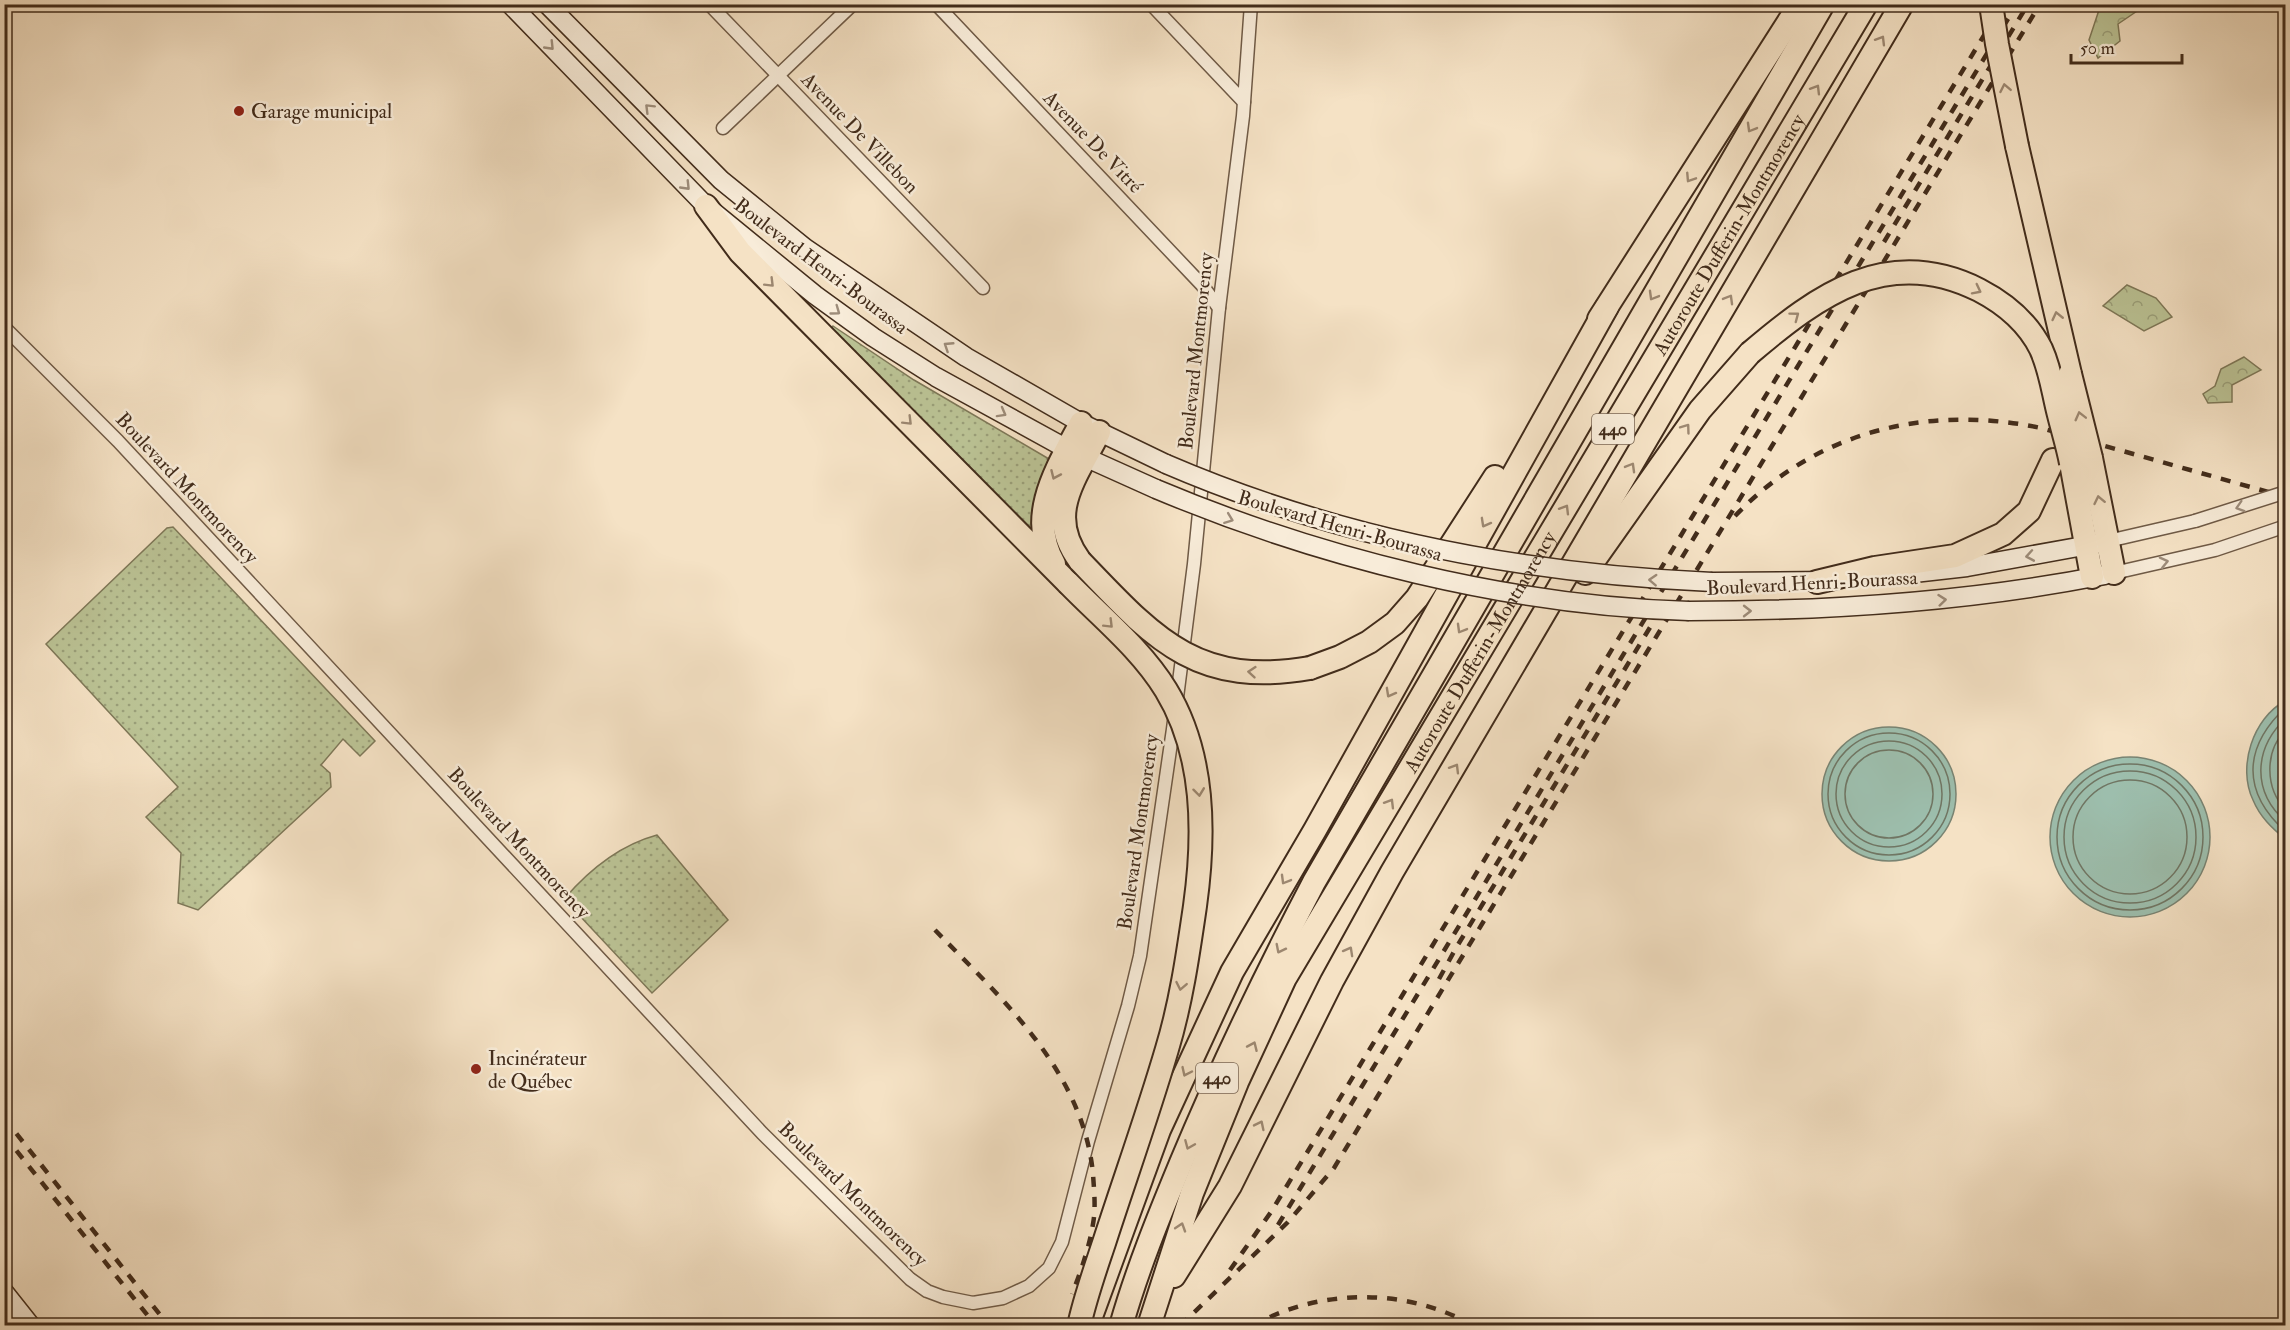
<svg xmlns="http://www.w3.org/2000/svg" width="2290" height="1330" viewBox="0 0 2290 1330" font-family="'IM FELL Double Pica',serif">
	<defs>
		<pattern id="grass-dots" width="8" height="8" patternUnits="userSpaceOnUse" patternTransform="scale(1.5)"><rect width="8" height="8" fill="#bbc395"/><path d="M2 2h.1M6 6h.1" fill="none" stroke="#9a9f79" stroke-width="1.8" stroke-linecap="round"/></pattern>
		<pattern id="forest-crowns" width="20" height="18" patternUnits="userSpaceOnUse" patternTransform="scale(1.5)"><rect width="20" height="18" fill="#bbc395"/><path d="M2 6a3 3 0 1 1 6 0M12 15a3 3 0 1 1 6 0" fill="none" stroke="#9a9f79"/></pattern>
	</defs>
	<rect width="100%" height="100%" fill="#f5e2c5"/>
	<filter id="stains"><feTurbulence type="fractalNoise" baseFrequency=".00333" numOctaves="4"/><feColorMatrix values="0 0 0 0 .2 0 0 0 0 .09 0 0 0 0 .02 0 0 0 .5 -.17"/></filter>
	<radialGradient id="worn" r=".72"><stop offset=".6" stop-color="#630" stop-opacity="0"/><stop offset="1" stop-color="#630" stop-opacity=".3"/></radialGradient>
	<g fill="url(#grass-dots)" stroke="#7e7858" stroke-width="1.5">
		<polygon points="833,326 914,380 1049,459 1039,538 828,333"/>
		<polygon points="173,527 375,741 360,756 343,739 321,765 330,773 331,787 198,910 178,903 181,853 146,817 178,787 46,644 167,528"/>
		<path d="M 657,835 L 728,920 L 652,993 L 564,899 C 589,870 620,845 657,835 Z"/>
	</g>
	<g fill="url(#forest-crowns)" stroke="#7e7858" stroke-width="1.5">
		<polygon points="2101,4 2146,5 2118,24 2120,41 2098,58 2089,40"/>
		<polygon points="2127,285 2156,298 2172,317 2144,331 2103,306"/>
		<polygon points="2244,357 2261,370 2232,385 2232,402 2208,403 2203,394 2215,386 2221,369"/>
	</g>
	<g fill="#9dbfae" stroke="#798473" stroke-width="1.5">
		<path d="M 2285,701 L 2285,839 C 2272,828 2260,817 2253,800 C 2237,767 2253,718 2285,701 Z"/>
		<circle cx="1889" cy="794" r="67"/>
		<circle cx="2130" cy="837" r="80"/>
	</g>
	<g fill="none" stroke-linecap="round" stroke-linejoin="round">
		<g stroke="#707664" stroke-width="1.5">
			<path d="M 2286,707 C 2243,747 2241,792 2286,832"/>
			<path d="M 2286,718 C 2254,748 2251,791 2286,822"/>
			<path d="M 2286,730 C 2264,751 2265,789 2286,810"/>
			<circle cx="1889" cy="794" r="61"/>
			<circle cx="1889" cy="794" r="53"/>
			<circle cx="1889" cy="794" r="44"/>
			<circle cx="2130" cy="837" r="73"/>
			<circle cx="2130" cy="837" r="66"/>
			<circle cx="2130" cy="837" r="57"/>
		</g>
		<g stroke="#6f5a46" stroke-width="15">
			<g id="street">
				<polyline points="709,4 983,288"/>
				<polyline points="936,4 1202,285 1219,308"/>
				<polyline points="1151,4 1244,102"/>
				<polyline points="723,128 853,4"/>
				<polyline points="4,327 118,441 762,1133 910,1279 927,1291 943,1297 973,1303 1003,1298 1029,1286 1049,1268 1062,1242 1088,1141 1128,1006 1140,956 1173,729 1194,564 1219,308 1243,116 1251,4"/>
				<polyline points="2108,541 2195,521"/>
				<polyline points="2114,573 2215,550 2286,526"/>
			</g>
		</g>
		<g stroke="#422c1b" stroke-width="21">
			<g id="secondary">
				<polyline points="510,4 706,206 815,295 873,337 936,377 1067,449 1156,489"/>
				<polyline points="547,4 721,180 805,248 966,357 1081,423 1166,464"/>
				<polyline points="1905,574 1967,567 2100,543"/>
				<polyline points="1712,582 1830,581"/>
				<path d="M 1689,611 C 1829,611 1967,602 2105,575"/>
				<polyline points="4,1292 31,1326"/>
			</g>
		</g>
		<g stroke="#422c1b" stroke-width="26">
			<g id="highway">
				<polyline points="2017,146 2070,374"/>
				<polyline points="706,206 740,252 1068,583"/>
				<polyline points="1599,319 1800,4"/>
				<polyline points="2091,458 2114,573"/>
				<polyline points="2071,463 2092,577"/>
				<path d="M 1080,561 C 1044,513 1077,477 1099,432"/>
				<path d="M 1054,564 C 1026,515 1058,467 1081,423"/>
				<polyline points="1585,573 1700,410 1750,353"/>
				<polyline points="1817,582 1875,568 1955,556 2003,534 2029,511 2053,460"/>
				<polyline points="1310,668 1340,657 1369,642 1395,623 1417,598 1495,477"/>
				<polyline points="1174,1276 1230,1186 1332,981 1392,872 1902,4"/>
				<polyline points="1089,1322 1159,1130 1232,972 1315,830 1607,307"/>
				<path d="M 1121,1326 C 1137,1270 1159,1216 1181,1163 C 1221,1067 1266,974 1314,882 L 1823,4"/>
				<path id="s1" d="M 1149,1326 L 1192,1193 L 1237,1082 L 1285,978 L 1866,4"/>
			</g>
		</g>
		<use href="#street" stroke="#f8ecd9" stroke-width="12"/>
		<use href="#secondary" stroke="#f8ecd9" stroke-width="18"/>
		<use href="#highway" stroke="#f5e2c5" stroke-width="22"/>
		<g stroke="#422c1b" stroke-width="4.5" stroke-dasharray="10 10" stroke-linecap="butt">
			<polyline points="1884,242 2028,4"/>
			<path d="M 1735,516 C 1816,431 1928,404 2041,428 L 2286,497"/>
			<path d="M 935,930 C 1003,1000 1083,1071 1093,1174 C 1094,1190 1096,1208 1093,1224 C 1089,1248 1081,1271 1072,1294"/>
			<polyline points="1439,979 1456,948 1666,601"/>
			<polyline points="4,1118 169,1326"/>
			<polyline points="4,1135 156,1326"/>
			<polyline points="1278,1225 2017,4"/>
			<polyline points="1230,1270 1271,1212 2003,4"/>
			<polyline points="1180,1326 1288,1222 1334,1168 2040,4"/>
			<path d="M 1252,1326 C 1320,1288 1406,1287 1474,1326"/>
		</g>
		<g stroke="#6f5a46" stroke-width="15" stroke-linecap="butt">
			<polyline id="street-bridge" points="2195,521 2286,492"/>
		</g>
		<g stroke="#422c1b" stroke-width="21" stroke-linecap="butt">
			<g id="secondary-bridge">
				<path d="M 1166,464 C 1338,538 1526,574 1712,582"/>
				<path d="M 1156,489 C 1320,558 1511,606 1689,611"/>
			</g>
		</g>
		<g stroke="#422c1b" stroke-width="26" stroke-linecap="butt">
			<g id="highway-bridge">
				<polyline points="1991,4 1997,44 2017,146"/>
				<path d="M 1750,353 C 1818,295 1888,244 1979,290 C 2004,303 2028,323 2041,349 C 2051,371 2053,392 2059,415 C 2063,431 2068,447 2071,463"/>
				<polyline points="2070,374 2091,458"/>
				<path d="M 1080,561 C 1153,637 1195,688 1310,668"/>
				<path d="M 1068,583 C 1101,617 1141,649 1166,690 C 1205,754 1205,834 1195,906 C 1188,954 1181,1003 1167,1049 C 1148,1114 1125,1178 1104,1243 C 1095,1270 1085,1298 1079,1326"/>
			</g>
		</g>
		<use href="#street-bridge" stroke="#f8ecd9" stroke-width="12"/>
		<use href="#secondary-bridge" stroke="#f8ecd9" stroke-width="18"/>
		<use href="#highway-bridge" stroke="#f5e2c5" stroke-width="22"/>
	</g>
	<defs><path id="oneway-chevron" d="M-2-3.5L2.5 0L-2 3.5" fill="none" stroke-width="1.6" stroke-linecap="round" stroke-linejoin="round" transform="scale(1.5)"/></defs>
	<g stroke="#9c8770">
		<use href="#oneway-chevron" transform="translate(1881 40) rotate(-59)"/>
		<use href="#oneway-chevron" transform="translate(2005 88) rotate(-101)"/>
		<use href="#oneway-chevron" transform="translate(1816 89) rotate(-59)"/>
		<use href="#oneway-chevron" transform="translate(1751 128) rotate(120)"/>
		<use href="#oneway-chevron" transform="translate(1690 178) rotate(123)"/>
		<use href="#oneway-chevron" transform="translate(770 283) rotate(45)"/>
		<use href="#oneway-chevron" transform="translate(1977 290) rotate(27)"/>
		<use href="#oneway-chevron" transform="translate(1653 296) rotate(120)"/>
		<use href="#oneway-chevron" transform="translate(1729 299) rotate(-60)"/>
		<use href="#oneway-chevron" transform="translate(1795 316) rotate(-37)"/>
		<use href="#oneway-chevron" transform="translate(2057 316) rotate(-103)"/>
		<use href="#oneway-chevron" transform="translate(2080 416) rotate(-104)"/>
		<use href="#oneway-chevron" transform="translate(908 421) rotate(45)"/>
		<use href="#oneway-chevron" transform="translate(1686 428) rotate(-54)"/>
		<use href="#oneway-chevron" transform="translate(1631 467) rotate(-60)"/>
		<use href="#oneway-chevron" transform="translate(1055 475) rotate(114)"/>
		<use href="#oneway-chevron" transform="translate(2099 500) rotate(-102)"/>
		<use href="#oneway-chevron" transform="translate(1565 509) rotate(-59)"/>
		<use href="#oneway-chevron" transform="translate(1485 523) rotate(119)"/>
		<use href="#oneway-chevron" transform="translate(1109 624) rotate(45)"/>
		<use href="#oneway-chevron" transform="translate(1461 629) rotate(120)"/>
		<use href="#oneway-chevron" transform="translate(1252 672) rotate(-175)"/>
		<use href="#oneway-chevron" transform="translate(1390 693) rotate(119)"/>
		<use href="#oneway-chevron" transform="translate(1455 768) rotate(-59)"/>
		<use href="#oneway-chevron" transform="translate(1199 792) rotate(83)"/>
		<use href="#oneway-chevron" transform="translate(1390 803) rotate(-59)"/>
		<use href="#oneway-chevron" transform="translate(1285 880) rotate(120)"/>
		<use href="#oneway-chevron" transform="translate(1280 949) rotate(117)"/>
		<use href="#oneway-chevron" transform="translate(1349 951) rotate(-61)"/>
		<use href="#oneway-chevron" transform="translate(1181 986) rotate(101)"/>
		<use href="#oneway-chevron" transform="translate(1253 1046) rotate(-66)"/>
		<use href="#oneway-chevron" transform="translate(1186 1072) rotate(115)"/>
		<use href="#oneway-chevron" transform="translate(1260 1125) rotate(-64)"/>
		<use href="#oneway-chevron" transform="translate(1189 1145) rotate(113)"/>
		<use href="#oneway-chevron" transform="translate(1181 1227) rotate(-72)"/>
	</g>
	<g stroke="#9d8c7a">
		<use href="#oneway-chevron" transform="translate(550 46) rotate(46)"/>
		<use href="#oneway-chevron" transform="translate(649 108) rotate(-135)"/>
		<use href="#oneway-chevron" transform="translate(686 186) rotate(46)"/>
		<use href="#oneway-chevron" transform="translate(836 311) rotate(36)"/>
		<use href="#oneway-chevron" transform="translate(948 346) rotate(-147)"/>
		<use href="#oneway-chevron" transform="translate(1002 413) rotate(29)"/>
		<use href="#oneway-chevron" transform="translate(2240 507) rotate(163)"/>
		<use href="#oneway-chevron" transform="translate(1229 519) rotate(21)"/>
		<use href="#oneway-chevron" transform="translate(2030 556) rotate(170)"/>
		<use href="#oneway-chevron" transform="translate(2164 562) rotate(-13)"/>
		<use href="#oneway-chevron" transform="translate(1653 580) rotate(-177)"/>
		<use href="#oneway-chevron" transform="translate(1942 600) rotate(-6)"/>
		<use href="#oneway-chevron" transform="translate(1747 611)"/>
	</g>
	<g fill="#8f2418" stroke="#f8ecd9" stroke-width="2">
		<circle cx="239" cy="111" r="6"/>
		<circle cx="476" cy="1069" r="6"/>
	</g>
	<g text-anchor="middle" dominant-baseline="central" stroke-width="5" stroke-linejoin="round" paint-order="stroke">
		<g fill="#f8ecd9" stroke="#796654" stroke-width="1.5">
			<rect x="1592" y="414" width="42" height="30" rx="4.5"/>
			<rect x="1196" y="1063" width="42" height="30" rx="4.5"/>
		</g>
		<g font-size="18" font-weight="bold" fill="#422c1b">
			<text x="1613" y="429">440</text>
			<text x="1217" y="1078">440</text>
		</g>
		<g font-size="20" fill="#422c1b" stroke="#f8ecd9" text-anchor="start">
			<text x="251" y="111">Garage municipal</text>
			<text x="488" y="1058">Incinérateur<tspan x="488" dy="23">de Québec</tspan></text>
		</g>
		<g font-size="20" fill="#422c1b" stroke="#f8ecd9">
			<text transform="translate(860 133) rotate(46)">Avenue De Villebon</text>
			<text transform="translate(1093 142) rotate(46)">Avenue De Vitré</text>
			<text stroke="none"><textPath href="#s1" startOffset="1240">Autoroute Dufferin-Montmorency</textPath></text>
			<text transform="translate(821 266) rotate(37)">Boulevard Henri-Bourassa</text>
			<text transform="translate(1196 351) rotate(-84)">Boulevard Montmorency</text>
			<text transform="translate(187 488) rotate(47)">Boulevard Montmorency</text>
			<text transform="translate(1340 526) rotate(16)">Boulevard Henri-Bourassa</text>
			<text transform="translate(1812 583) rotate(-3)">Boulevard Henri-Bourassa</text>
			<text stroke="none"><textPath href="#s1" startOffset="754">Autoroute Dufferin-Montmorency</textPath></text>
			<text transform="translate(1138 832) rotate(-82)">Boulevard Montmorency</text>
			<text transform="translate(519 843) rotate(47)">Boulevard Montmorency</text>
			<text transform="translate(853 1194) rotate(44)">Boulevard Montmorency</text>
		</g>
	</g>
	<rect width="2290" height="1330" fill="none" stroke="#f5e2c5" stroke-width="24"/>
	<rect x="6" y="6" width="2278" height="1318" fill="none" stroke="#422c1b" stroke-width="3"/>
	<rect x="12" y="12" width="2266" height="1306" fill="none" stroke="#422c1b" stroke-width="1.5"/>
	<path d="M2071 54v9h111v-9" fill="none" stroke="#422c1b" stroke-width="3"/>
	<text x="2080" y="54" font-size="18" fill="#422c1b" stroke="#f8ecd9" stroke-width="4.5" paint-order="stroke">50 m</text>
	<rect width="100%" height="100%" filter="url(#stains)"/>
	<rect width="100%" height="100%" fill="url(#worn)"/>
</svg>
